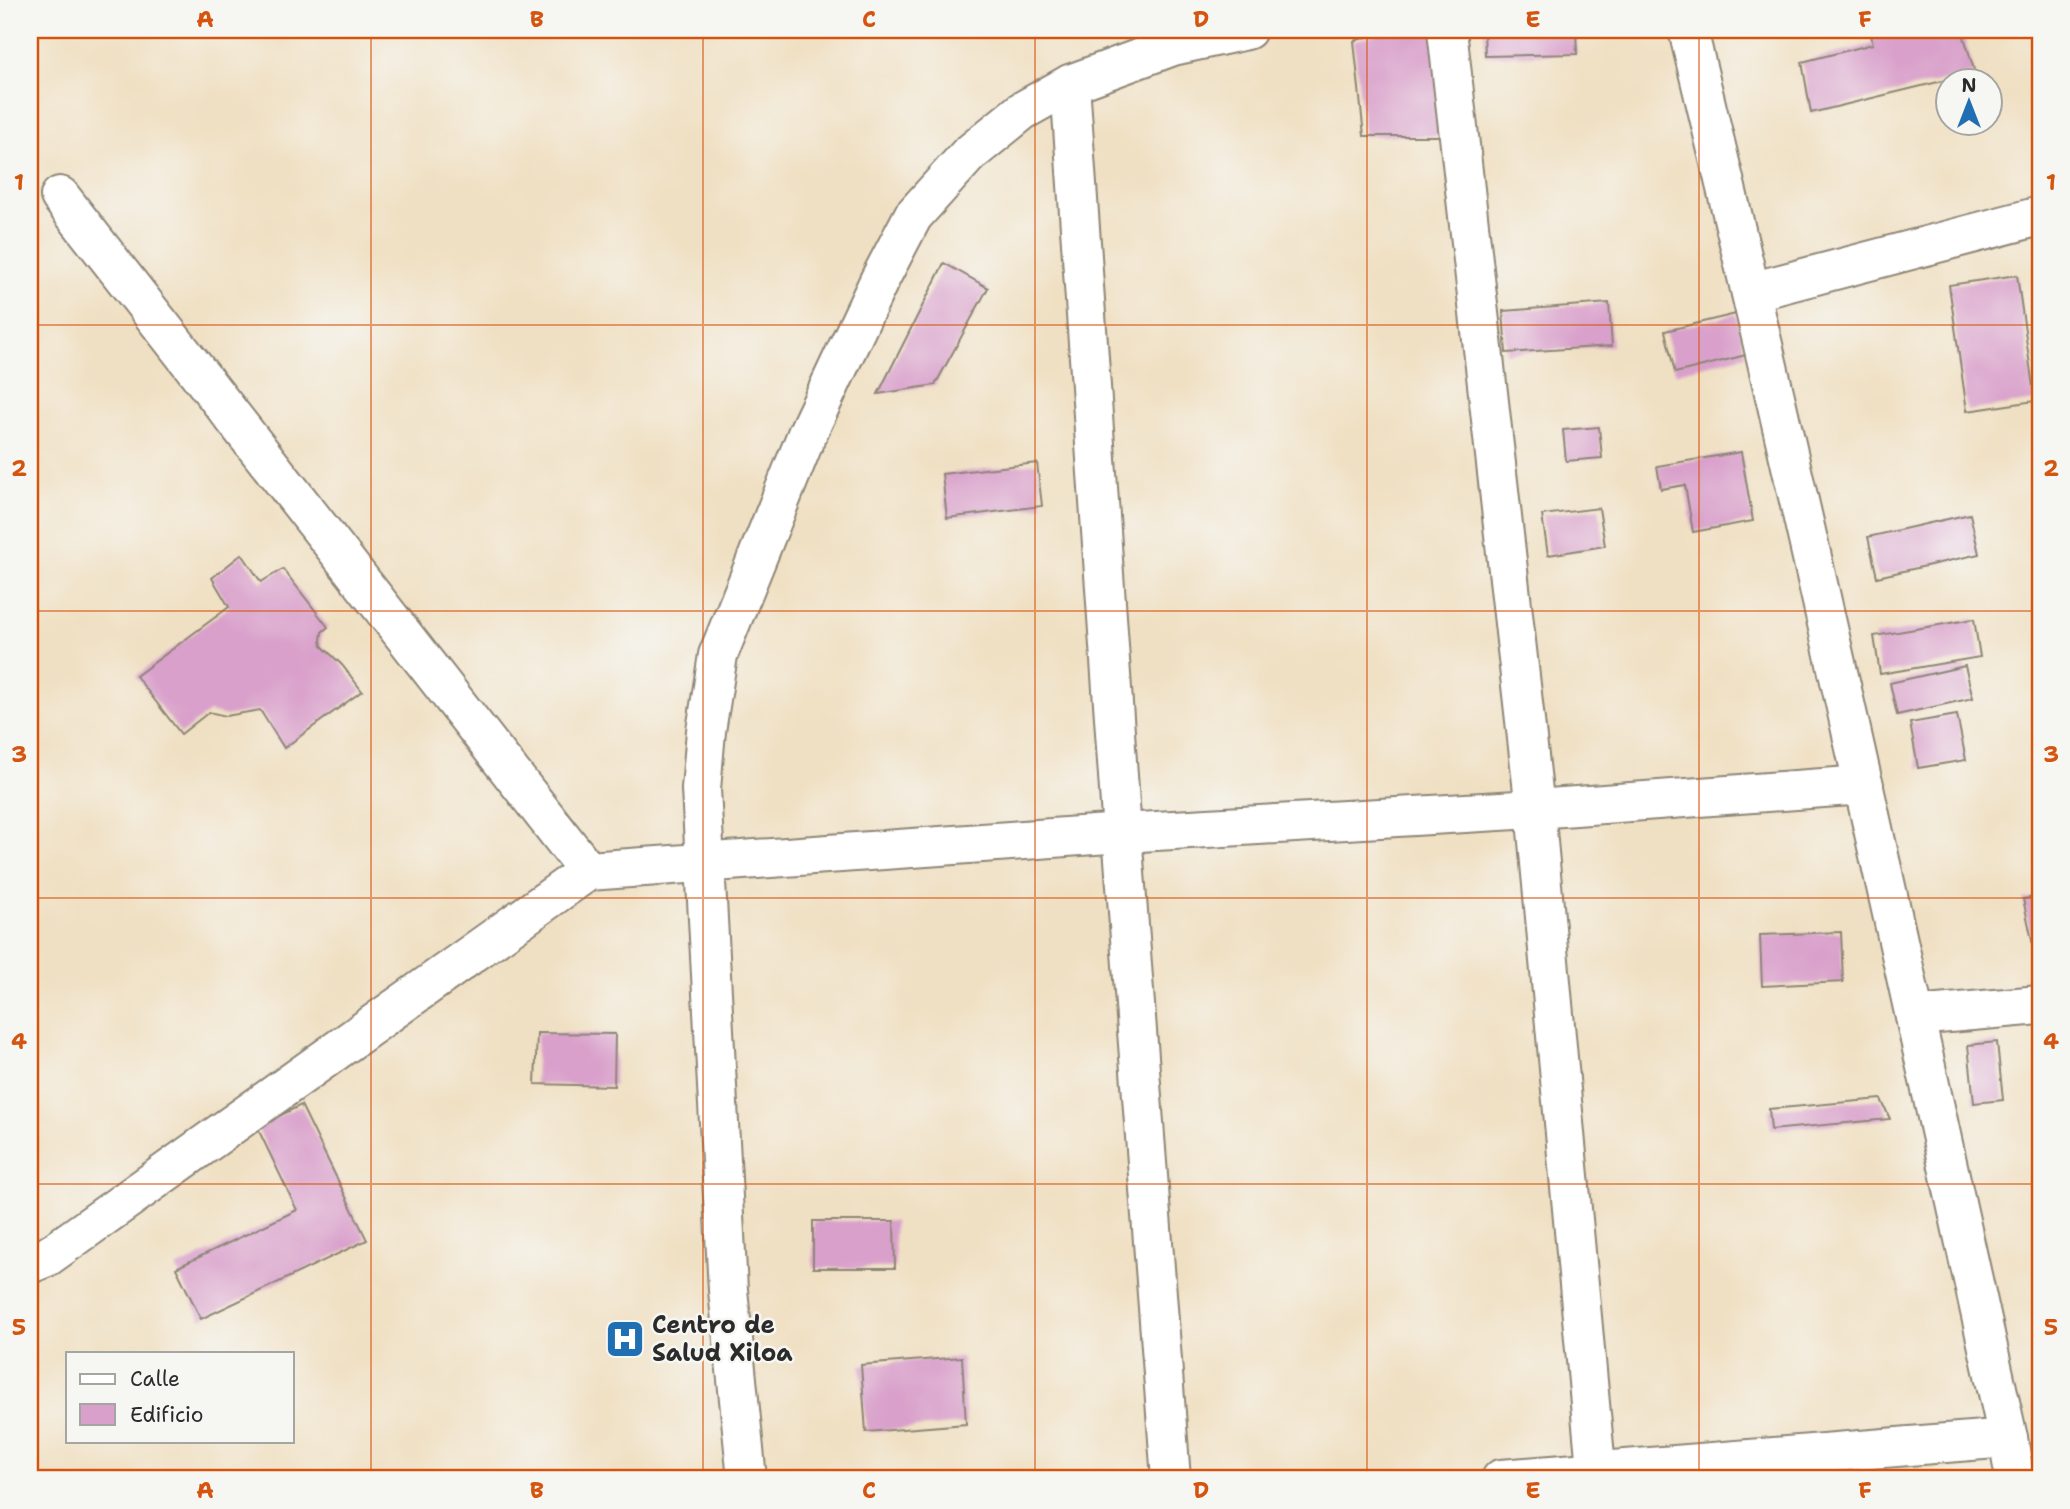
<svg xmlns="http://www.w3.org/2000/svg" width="2070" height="1509" viewBox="0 0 2070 1509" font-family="'Shantell Sans',sans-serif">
	<rect width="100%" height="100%" fill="#f6f6f2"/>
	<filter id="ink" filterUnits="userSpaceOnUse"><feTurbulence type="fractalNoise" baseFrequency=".0143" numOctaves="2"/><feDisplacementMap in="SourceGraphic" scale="14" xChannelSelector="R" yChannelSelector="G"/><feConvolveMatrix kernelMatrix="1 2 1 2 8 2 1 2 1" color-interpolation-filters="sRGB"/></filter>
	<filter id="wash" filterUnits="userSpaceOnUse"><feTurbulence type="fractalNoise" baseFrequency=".00686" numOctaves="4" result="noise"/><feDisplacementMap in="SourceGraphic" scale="28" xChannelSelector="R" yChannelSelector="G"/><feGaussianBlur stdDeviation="1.57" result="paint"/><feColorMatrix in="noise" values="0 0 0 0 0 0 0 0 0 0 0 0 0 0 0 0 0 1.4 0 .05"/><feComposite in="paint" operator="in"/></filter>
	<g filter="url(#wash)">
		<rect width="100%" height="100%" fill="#f0e0c3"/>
		<g id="blocks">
			<g fill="#d9a0cb">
				<polygon points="1388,30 1440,30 1452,136 1364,136 1354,41"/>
				<polygon points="1484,30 1576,30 1577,54 1485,56"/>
				<polygon points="1870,30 1962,30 1975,73 1811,113 1802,62 1873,44"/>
				<polygon points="944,263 988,288 935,385 878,394"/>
				<polygon points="2017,275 2035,401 1967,411 1949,285"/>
				<polygon points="1609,303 1612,346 1506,353 1503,311"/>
				<polygon points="1736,314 1746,355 1675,373 1665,331"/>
				<polygon points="2040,332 2040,373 2039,373 2032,333"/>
				<polygon points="1599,427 1602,458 1566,461 1563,430"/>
				<polygon points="1741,452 1753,521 1693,532 1685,485 1661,489 1657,466"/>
				<polygon points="1037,463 1042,506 947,518 942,474"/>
				<polygon points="1599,508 1605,546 1548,555 1542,515"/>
				<polygon points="1970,514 1979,554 1877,577 1868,537"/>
				<polygon points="242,554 261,582 283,569 328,627 322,632 321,640 322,646 342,665 362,691 284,748 260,710 226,716 209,712 181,734 136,676 229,607 212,578"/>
				<polygon points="1974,619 1980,657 1880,674 1874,636"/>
				<polygon points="1965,666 1973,698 1897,715 1890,683"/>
				<polygon points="1957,715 1966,760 1918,768 1910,723"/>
				<polygon points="2040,896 2040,944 2033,945 2023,899"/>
				<polygon points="1841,932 1843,982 1762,986 1760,935"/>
				<polygon points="537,1033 615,1034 614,1086 535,1084"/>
				<polygon points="1997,1042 2003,1100 1974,1103 1968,1045"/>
				<polygon points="1881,1099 1890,1119 1771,1130 1769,1109"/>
				<polygon points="301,1105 367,1240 201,1319 176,1268 297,1210 257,1127"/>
				<polygon points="813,1221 894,1221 895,1268 813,1268"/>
				<polygon points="962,1357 966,1424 866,1432 861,1365"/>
			</g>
		</g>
	</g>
	<g filter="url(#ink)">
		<use href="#blocks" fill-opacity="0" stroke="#8e8677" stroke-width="2"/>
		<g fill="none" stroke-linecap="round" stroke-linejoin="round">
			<g stroke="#8e8677" stroke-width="42">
				<g id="street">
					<polyline points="1447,30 1535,809 1597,1479"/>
					<path d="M 1688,30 C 1802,498 1904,968 2008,1438 L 2015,1479"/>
					<polyline points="1070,84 1122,833 1171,1479"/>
					<polyline points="60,196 588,871"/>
					<polyline points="1751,292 2040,216"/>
					<polyline points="1915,1016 2040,1005"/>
					<polyline points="30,1264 47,1257 588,871 1122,833 1535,809 1864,785"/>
					<polyline points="747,1479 728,1290 701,789 706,731 718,655 807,434 879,281 913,216 968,155 1022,111 1070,84 1173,46 1247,30"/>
					<polyline points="1501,1479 2008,1438"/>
				</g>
			</g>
			<use href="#street" stroke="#fff" stroke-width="38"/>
		</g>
	</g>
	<path fill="none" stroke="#d5540f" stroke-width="2" stroke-opacity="0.55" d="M 371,30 L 371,1479M 703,30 L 703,1479M 1035,30 L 1035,1479M 1367,30 L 1367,1479M 1699,30 L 1699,1479M 30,325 L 2040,325M 30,611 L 2040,611M 30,898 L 2040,898M 30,1184 L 2040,1184"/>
	<defs>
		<g id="hospital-square" transform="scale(2.0125)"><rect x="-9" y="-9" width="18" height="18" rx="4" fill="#1f6fb2" stroke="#f6f6f2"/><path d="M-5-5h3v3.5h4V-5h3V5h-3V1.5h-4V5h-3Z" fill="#fff"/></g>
	</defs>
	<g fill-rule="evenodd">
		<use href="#hospital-square" x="625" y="1339"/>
	</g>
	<g text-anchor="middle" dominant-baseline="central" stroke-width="5" stroke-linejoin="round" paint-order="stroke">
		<g font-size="24" font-weight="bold" fill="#2b2b2b" stroke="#f6f6f2" text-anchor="start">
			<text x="652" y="1325">Centro de<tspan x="652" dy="28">Salud Xiloa</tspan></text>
		</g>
	</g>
	<rect width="2070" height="1509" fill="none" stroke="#f6f6f2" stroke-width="77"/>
	<rect x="66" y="1352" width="228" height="91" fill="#f6f6f2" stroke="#a5a5a2" stroke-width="2"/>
	<rect x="80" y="1374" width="35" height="10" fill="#ffffff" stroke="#a5a5a2" stroke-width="2"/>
	<text x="130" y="1386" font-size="21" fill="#2b2b2b">Calle</text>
	<rect x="80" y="1404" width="35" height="21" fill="#d9a0cb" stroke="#a5a5a2" stroke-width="2"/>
	<text x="130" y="1422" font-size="21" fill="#2b2b2b">Edificio</text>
	<g transform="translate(1969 102)"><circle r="33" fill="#f6f6f2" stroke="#a5a5a2" stroke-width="2"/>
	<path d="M0-5L12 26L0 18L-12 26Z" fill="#1f6fb2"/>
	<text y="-10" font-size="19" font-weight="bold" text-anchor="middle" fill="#2b2b2b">N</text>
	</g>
	<rect x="38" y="38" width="1994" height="1432" fill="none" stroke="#d5540f" stroke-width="2.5"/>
	<g font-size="23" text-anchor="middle" font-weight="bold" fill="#d5540f">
		<text x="205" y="27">A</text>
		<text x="537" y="27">B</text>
		<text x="869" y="27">C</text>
		<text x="1201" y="27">D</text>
		<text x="1533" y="27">E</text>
		<text x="1865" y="27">F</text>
		<text x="19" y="190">1</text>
		<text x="2051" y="190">1</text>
		<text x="19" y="476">2</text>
		<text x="2051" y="476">2</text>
		<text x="19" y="762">3</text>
		<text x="2051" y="762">3</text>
		<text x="19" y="1049">4</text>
		<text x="2051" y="1049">4</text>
		<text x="19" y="1335">5</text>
		<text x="2051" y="1335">5</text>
		<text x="205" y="1498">A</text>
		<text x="537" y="1498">B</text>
		<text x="869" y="1498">C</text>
		<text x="1201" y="1498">D</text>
		<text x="1533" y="1498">E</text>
		<text x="1865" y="1498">F</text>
	</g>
</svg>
